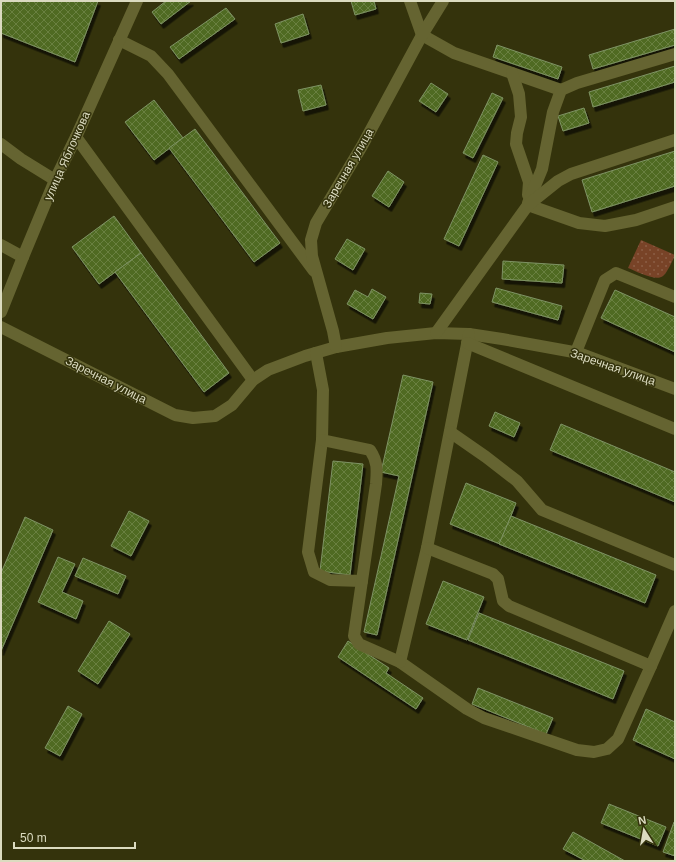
<svg xmlns="http://www.w3.org/2000/svg" width="676" height="862" viewBox="0 0 676 862" font-family="Arial,sans-serif">
	<defs>
		<pattern id="park-dots" width="8" height="8" patternUnits="userSpaceOnUse"><rect width="8" height="8" fill="#784327"/><path d="M2 2h.1M6 6h.1" fill="none" stroke="#8b5e45" stroke-width="1.8" stroke-linecap="round"/></pattern>
		<pattern id="building-cross-hatch" width="8" height="8" patternUnits="userSpaceOnUse"><rect width="8" height="8" fill="#506b23"/><path d="M0 0l8 8M0 8l8-8" fill="none" stroke="#698041"/></pattern>
		<filter id="shadow"><feDropShadow dx="2.5" dy="4.5" stdDeviation="0" flood-color="#0009"/></filter>
	</defs>
	<rect width="100%" height="100%" fill="#34330c"/>
	<path fill="url(#park-dots)" d="M 641,240 L 675,255 C 673,260 667,273 663,276 C 656,282 636,271 628,268 Z"/>
	<g fill="url(#building-cross-hatch)" stroke="#7e9364" filter="url(#shadow)">
		<polygon points="1,1 98,1 75,62 1,33"/>
		<polygon points="166,1 191,1 161,24 152,12"/>
		<polygon points="351,1 374,1 376,9 355,15"/>
		<polygon points="226,8 235,19 179,59 170,47"/>
		<polygon points="303,14 309,34 281,43 275,24"/>
		<polygon points="675,29 675,45 593,69 589,55"/>
		<polygon points="497,45 562,67 558,79 493,57"/>
		<polygon points="675,66 675,82 593,107 589,92"/>
		<polygon points="431,83 448,94 436,112 419,101"/>
		<polygon points="321,85 326,105 303,111 298,90"/>
		<polygon points="492,93 503,98 473,158 463,153"/>
		<polygon points="154,100 183,138 154,160 125,122"/>
		<polygon points="584,108 589,123 563,131 558,116"/>
		<polygon points="195,129 280,243 254,262 169,148"/>
		<polygon points="675,151 675,186 592,212 582,180"/>
		<polygon points="483,155 498,162 459,246 444,239"/>
		<polygon points="388,171 404,182 389,207 372,196"/>
		<polygon points="114,216 141,253 99,284 72,247"/>
		<polygon points="347,239 365,249 353,270 335,259"/>
		<polygon points="141,253 229,373 204,392 115,272"/>
		<polygon points="503,261 564,265 562,283 502,279"/>
		<polygon points="496,288 562,306 558,320 492,302"/>
		<polygon points="372,289 386,297 373,319 347,304 355,290 368,297"/>
		<polygon points="615,290 675,317 675,352 601,318"/>
		<polygon points="420,293 432,294 430,304 419,303"/>
		<polygon points="403,375 433,382 377,635 364,632 399,476 381,472"/>
		<polygon points="495,412 520,423 514,437 489,426"/>
		<polygon points="561,424 675,472 675,502 550,450"/>
		<polygon points="333,461 363,464 350,575 320,571"/>
		<polygon points="466,483 516,503 500,544 450,524"/>
		<polygon points="129,511 149,521 131,556 111,546"/>
		<polygon points="511,516 656,575 645,603 499,544"/>
		<polygon points="25,517 53,530 1,651 1,573"/>
		<polygon points="58,557 75,564 62,592 83,601 76,619 38,602"/>
		<polygon points="83,558 126,576 118,594 75,576"/>
		<polygon points="443,581 484,597 467,640 426,624"/>
		<polygon points="479,613 624,671 613,699 468,640"/>
		<polygon points="109,621 130,634 98,684 78,671"/>
		<polygon points="348,641 389,668 386,673 423,698 416,709 338,657"/>
		<polygon points="478,688 553,718 546,734 472,704"/>
		<polygon points="68,706 82,714 60,756 45,748"/>
		<polygon points="646,709 675,722 675,759 633,740"/>
		<polygon points="609,804 666,827 658,846 601,823"/>
		<polygon points="674,822 675,823 675,856 663,852"/>
		<polygon points="573,832 625,861 586,861 563,849"/>
	</g>
	<g fill="none" stroke-linecap="round" stroke-linejoin="round">
		<g stroke="#656431" stroke-width="12">
			<polyline points="410,1 422,35 454,53 561,90"/>
			<polyline points="119,40 151,56 168,74 314,271"/>
			<polyline points="512,73 519,94 521,117 517,133 516,144 529,182 528,195"/>
			<polyline points="76,137 253,380"/>
			<polyline points="1,144 21,159 55,180"/>
			<polyline points="528,203 542,169 553,112 561,90 577,83 675,54"/>
			<polyline points="528,205 579,223 605,226 636,220 675,207"/>
			<polyline points="1,245 23,257"/>
			<polyline points="1,312 23,257 55,180 76,137 137,1"/>
			<polyline points="1,327 175,415 193,418 215,416 232,405 253,380 268,370 305,356 336,347 387,338 436,333 469,334 502,339 579,353 675,389"/>
			<polyline points="436,333 528,205 558,181 571,174 675,140"/>
			<polyline points="469,334 427,548 400,662 467,709 484,718 577,750 594,752 607,749 618,739 651,666 675,611"/>
			<polyline points="467,343 675,429"/>
			<polyline points="336,347 333,331 312,256 311,240 316,223 362,146 422,35 443,1"/>
			<polyline points="576,352 605,280 616,273 675,297"/>
			<polyline points="316,353 323,390 322,440 308,552 314,572 330,580 362,581"/>
			<polyline points="450,432 486,457 517,481 542,510 675,565"/>
			<path d="M 322,440 L 370,450 C 378,462 377,470 376,484 L 354,636 L 359,644 L 400,662"/>
			<polyline points="427,548 493,574 498,579 503,601 509,606 651,666"/>
		</g>
	</g>
	<g text-anchor="middle" dominant-baseline="central" stroke-width="3" stroke-linejoin="round" paint-order="stroke">
		<g font-size="12" fill="#dbdbc0" stroke="#34330c">
			<text transform="translate(67 156) rotate(-66)">улица Яблочкова</text>
			<text transform="translate(348 168) rotate(-60)">Заречная улица</text>
			<text transform="translate(613 367) rotate(19)">Заречная улица</text>
			<text transform="translate(106 380) rotate(27)">Заречная улица</text>
		</g>
	</g>
	<rect width="676" height="862" fill="none" stroke="#dbdbc0" stroke-width="4"/>
	<g transform="translate(644 830) rotate(349)" stroke="#34330c" stroke-width="3" paint-order="stroke">
	<path d="M0-3L7 15L0 10L-7 15Z" fill="#dbdbc0"/>
	<text y="-6" font-size="11" font-weight="bold" text-anchor="middle" fill="#dbdbc0">N</text>
	</g>
	<path d="M14 842v6h121v-6" fill="none" stroke="#dbdbc0" stroke-width="2"/>
	<text x="20" y="842" font-size="12" fill="#dbdbc0" stroke="#34330c" stroke-width="3" paint-order="stroke">50 m</text>
</svg>
